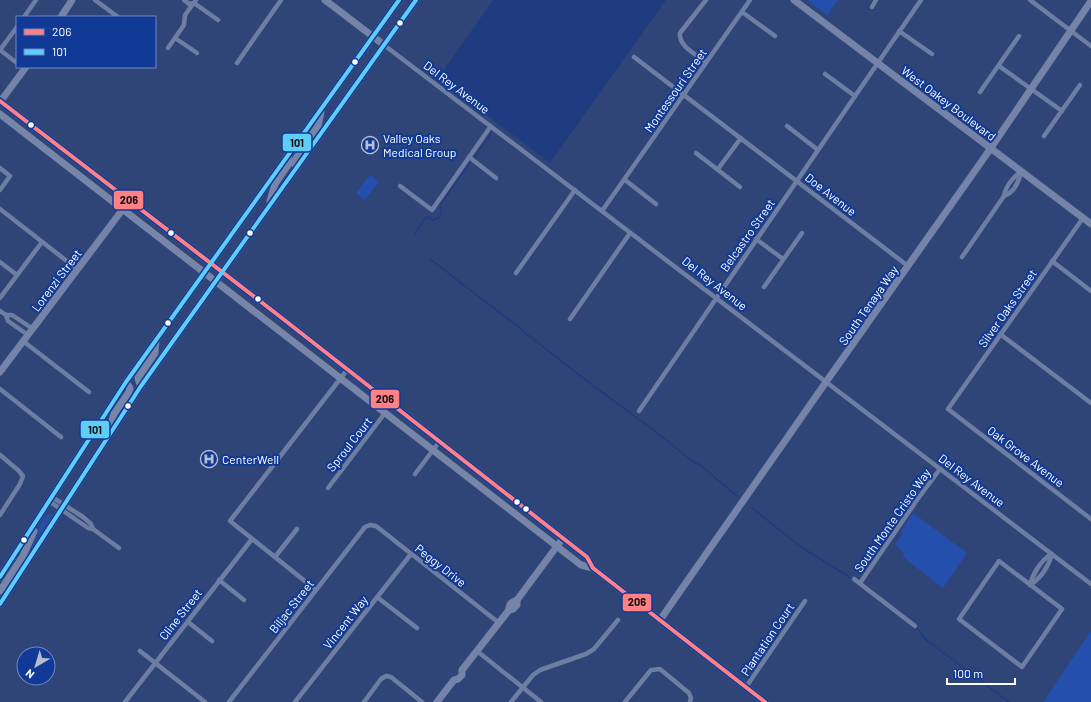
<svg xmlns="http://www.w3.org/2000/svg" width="1091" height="702" viewBox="0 0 1091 702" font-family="Barlow,sans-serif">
	<rect width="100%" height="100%" fill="#2f4578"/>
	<g fill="#254fad">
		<polygon points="807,0 838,0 827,15"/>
		<polygon points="370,175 379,182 365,200 356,193"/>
		<polygon points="913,513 967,553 943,588 903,557 904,554 895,544 902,534 901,532"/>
		<polygon points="50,514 51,514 52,515 0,595 30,548 41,523 44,518"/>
		<polygon points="1091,631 1091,702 1043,702"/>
	</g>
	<polygon fill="#203c81" points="493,0 666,0 550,163 438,78"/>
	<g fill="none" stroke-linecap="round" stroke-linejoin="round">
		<g stroke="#203c81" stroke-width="1.5">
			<polyline points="427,217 433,220 438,218 441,216 440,205 491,134 490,133 491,131"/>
			<polyline points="415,233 426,217"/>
			<path d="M 430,259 L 521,329 L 523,332 L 531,337 C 561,361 592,386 624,408 C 630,412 637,420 643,422 L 695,463 L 700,465 L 737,496"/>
			<polyline points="752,508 801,547 851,578"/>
			<polyline points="916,627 928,641 1009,702"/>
			<polyline points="921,634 927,641"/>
		</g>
		<g stroke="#6e7ea3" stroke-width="4.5">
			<polyline points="95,0 118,17"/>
			<polyline points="184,0 189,4 194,3 218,20"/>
			<path d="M 706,0 L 680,33 C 678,46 697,55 706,62"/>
			<polyline points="1030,0 1091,46"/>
			<polyline points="872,7 876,0"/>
			<polyline points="742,12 775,36"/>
			<polyline points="24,17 36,0"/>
			<polyline points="17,27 0,50 17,63"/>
			<polyline points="899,31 932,54"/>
			<polyline points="175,38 197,53"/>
			<polyline points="384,45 1091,584"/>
			<polyline points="168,48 184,25 185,15 196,0"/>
			<polyline points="634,57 908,266"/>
			<polyline points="237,63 281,0"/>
			<polyline points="999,66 1062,111"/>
			<polyline points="825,74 855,96"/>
			<polyline points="980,92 1019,36"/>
			<polyline points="787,126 818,150"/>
			<polyline points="1044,136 1080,85"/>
			<polyline points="696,153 740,187"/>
			<polyline points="469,157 496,178"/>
			<polyline points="0,168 10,176 0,190"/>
			<polyline points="718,169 741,138"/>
			<polyline points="625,180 656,204"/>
			<polyline points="400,186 432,210 491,126"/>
			<path d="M 1004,196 C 1015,192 1019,182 1021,171"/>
			<polyline points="0,209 77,269"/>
			<polyline points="602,211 750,0"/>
			<polyline points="1083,218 948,409 1091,519"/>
			<polyline points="756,239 783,259"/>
			<path d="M 962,257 L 1004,196 C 1006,185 1013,178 1021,171"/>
			<polyline points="1052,261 1091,291"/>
			<polyline points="0,262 17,275"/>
			<polyline points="516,273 575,190"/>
			<polyline points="764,287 802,233"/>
			<polyline points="0,298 42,242"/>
			<polyline points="0,311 6,315 8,321 28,335"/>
			<polyline points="6,315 12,315 33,329"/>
			<polyline points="570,319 630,233"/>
			<polyline points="1000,334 1091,403"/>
			<polyline points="23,341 89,392"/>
			<polyline points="0,389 61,437"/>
			<polyline points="639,411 921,0"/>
			<polyline points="0,455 18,470 23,476 20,484 0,515"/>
			<polyline points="415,474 439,442"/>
			<polyline points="328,488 385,413"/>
			<polyline points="52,497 83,517 91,524 93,529 119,548"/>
			<polyline points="49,501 88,528 93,529"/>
			<polyline points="275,557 297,529"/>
			<polygon points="999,561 1062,609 1022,667 959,619"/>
			<polyline points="854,579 915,626"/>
			<polyline points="219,580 244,600"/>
			<polyline points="860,583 917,500 940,469"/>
			<path d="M 1030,585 C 1041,578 1049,566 1052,554"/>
			<path d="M 1030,585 C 1033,573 1041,561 1051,554"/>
			<polyline points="316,590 230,521 347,370"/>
			<polyline points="377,597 417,628"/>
			<polyline points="188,622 212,641"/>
			<polyline points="140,651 205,702"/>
			<polyline points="477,651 541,702"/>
			<polyline points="746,687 805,601"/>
			<polyline points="125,702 252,539"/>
			<polyline points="229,702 365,527 370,525 376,526 499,623"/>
			<polyline points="295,702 411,554"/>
			<polyline points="364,702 381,679 386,676 391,677 422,702"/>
			<polyline points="511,702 533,675 540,670 586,654 594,649 618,620"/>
			<polyline points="625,702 651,670 660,669 689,693 691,698 690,702"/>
		</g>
		<g stroke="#7483a7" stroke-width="7">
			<polyline points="325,0 384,45"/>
			<polyline points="794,0 1091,224"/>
			<polyline points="61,17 72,0"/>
			<polyline points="0,102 26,67"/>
			<polyline points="0,372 129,201"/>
			<polyline points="509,610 513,609 517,605 517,600 563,538"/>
			<polyline points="660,620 826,382 984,158 1091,1"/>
			<path d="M 437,702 L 454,680 L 458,679 L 462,675 L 462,670 L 509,610 C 509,604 511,602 517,600"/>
		</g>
		<g stroke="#7786a8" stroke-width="7">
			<polyline points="0,101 278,315 587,557 593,568 765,702"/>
			<polyline points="0,114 581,565 593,568"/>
			<polyline points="297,167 295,165 295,160 318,126 321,112"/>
			<polyline points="270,201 275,184 290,162 287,156"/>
			<polyline points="141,386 139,382 138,378 155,353 156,340"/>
			<polyline points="109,430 114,414 129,392 130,388 126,382"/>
			<polyline points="0,577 126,382 399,0"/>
			<polyline points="0,591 23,556 34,531"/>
			<polyline points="0,604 141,386 416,0"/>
		</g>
		<g stroke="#113996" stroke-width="7">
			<polyline id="bus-1" points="0,101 278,315 587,557 593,568 765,702"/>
		</g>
		<g stroke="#113996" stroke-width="7">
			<g id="bus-2">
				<polyline points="0,577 126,382 399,0"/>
				<polyline points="0,604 141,386 416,0"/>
			</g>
		</g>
		<use href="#bus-1" stroke="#ff8085" stroke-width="4"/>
		<use href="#bus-2" stroke="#60cdf6" stroke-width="4"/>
	</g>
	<defs>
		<g id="hospital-ring" transform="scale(0.9)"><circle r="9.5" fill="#113996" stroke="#b6bed0" stroke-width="1.5"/><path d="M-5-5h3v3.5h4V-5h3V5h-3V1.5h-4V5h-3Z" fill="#b6bed0"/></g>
	</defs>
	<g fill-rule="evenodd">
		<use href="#hospital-ring" x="370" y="145"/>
		<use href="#hospital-ring" x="209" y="459"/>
	</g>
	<g fill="#fff" stroke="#113996" stroke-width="1.5">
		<circle cx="400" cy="23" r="3.5"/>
		<circle cx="355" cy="62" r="3.5"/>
		<circle cx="31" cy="125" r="3.5"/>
		<circle cx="171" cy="233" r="3.5"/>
		<circle cx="250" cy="233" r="3.5"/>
		<circle cx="258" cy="299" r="3.5"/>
		<circle cx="168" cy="323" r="3.5"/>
		<circle cx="128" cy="406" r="3.5"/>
		<circle cx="517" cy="502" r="3.5"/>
		<circle cx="526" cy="509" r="3.5"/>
		<circle cx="24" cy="540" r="3.5"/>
	</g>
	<g text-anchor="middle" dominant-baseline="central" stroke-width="4" stroke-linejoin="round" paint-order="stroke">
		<g font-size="12" fill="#fff" stroke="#113996">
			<text transform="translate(457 87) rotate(37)">Del Rey Avenue</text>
			<text transform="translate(675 90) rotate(-55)">Montessouri Street</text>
			<text transform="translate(949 103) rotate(37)">West Oakey Boulevard</text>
			<text transform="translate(831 194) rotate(38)">Doe Avenue</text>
			<text transform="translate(747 235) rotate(-55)">Belcastro Street</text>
			<text transform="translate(56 280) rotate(-53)">Lorenzi Street</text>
			<text transform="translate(715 283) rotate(38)">Del Rey Avenue</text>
			<text transform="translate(868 305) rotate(-55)">South Tenaya Way</text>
			<text transform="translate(1007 308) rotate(-55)">Silver Oaks Street</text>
			<text transform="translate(349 444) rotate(-52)">Sproul Court</text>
			<text transform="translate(1026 456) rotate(37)">Oak Grove Avenue</text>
			<text transform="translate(972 480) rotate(37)">Del Rey Avenue</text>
			<text transform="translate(892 520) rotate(-55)">South Monte Cristo Way</text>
			<text transform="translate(441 565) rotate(38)">Peggy Drive</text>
			<text transform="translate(291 606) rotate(-52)">Biljac Street</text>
			<text transform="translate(180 614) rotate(-52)">Cline Street</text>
			<text transform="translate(345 622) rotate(-52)">Vincent Way</text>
			<text transform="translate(767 639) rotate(-56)">Plantation Court</text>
		</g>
		<g font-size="12" fill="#fff" stroke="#113996" text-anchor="start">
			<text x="383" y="138">Valley Oaks<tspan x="383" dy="14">Medical Group</tspan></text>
			<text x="222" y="459">CenterWell</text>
		</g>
	</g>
	<g stroke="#113996" stroke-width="1.5">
		<rect x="282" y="133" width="30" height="19" rx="4" fill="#60cdf6"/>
		<rect x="113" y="190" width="31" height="20" rx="4" fill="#ff8085"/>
		<rect x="370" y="389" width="30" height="20" rx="4" fill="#ff8085"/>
		<rect x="80" y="420" width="30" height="19" rx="4" fill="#60cdf6"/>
		<rect x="622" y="593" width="30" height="19" rx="4" fill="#ff8085"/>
	</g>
	<g font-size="11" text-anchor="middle" font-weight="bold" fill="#111">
		<text x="297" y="147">101</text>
		<text x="129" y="204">206</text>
		<text x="385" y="403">206</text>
		<text x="95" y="434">101</text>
		<text x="637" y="606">206</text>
	</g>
	<rect x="16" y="16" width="140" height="52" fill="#113996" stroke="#7088c0"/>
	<rect x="24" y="29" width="20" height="6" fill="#ff8085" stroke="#7088c0"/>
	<text x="52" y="36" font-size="12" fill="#ffffff">206</text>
	<rect x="24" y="49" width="20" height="6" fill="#60cdf6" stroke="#7088c0"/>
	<text x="52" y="56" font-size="12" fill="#ffffff">101</text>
	<g transform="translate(36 666) rotate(218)"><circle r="19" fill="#113996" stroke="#7088c0"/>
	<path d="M0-3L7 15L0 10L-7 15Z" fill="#b6bed0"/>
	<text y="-6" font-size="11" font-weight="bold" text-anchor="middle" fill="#ffffff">N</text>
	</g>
	<path d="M947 678v6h68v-6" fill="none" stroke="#ffffff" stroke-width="2"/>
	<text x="953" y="678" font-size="12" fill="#ffffff" stroke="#113996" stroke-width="3" paint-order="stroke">100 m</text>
</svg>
